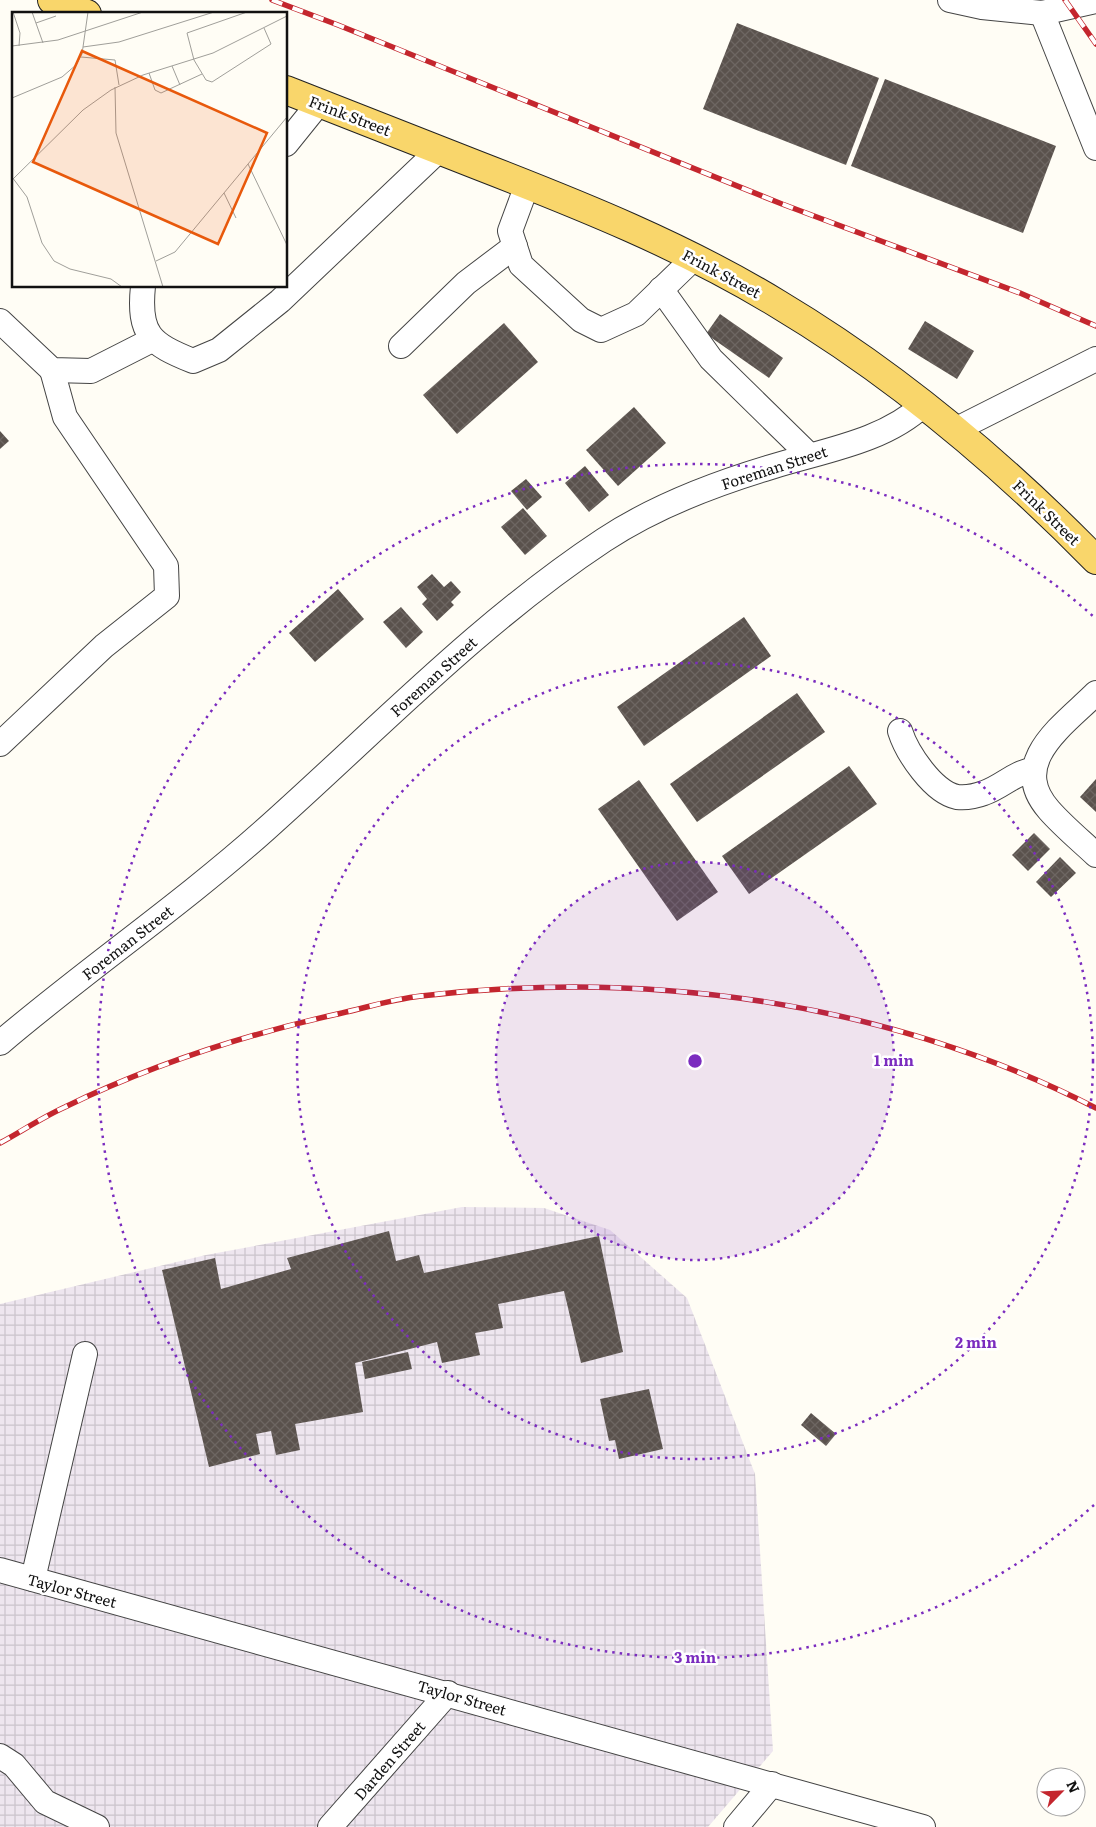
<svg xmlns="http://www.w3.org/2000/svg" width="1096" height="1827" viewBox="0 0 1096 1827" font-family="Literata,serif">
	<defs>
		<pattern id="industrial-grid" width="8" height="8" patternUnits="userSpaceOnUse" patternTransform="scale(1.25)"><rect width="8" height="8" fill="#eee6ef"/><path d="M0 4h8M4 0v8" fill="none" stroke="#cbc4cc"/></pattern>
		<pattern id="building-cross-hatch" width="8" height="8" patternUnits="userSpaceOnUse" patternTransform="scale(1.25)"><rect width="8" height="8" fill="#5a524d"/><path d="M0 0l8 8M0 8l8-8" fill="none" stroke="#6d6662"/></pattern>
	</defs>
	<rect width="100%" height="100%" fill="#fffdf5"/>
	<polygon fill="url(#industrial-grid)" points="462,1207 544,1208 610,1230 687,1298 755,1474 773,1751 708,1827 0,1827 0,1304 206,1255"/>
	<g fill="url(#building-cross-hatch)">
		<polygon points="737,23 879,78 846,165 703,109"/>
		<polygon points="885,79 1056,146 1023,233 851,166"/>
		<polygon points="720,314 783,358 769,378 706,334"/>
		<polygon points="925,321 974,351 957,379 908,349"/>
		<polygon points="504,323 538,362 457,434 423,395"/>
		<polygon points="634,407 666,443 618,486 586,450"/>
		<polygon points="0,431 9,441 0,449"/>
		<polygon points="585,466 609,495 589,512 565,483"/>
		<polygon points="526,479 542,497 527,510 511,491"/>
		<polygon points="523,508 547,536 525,555 501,527"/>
		<polygon points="432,574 444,587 451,581 461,592 451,602 454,605 437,621 422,604 427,599 417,587"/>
		<polygon points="338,589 364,619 315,662 289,633"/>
		<polygon points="401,607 423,632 406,648 383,622"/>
		<polygon points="744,617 771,656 644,746 617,707"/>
		<polygon points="797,693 825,732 697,822 670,784"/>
		<polygon points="849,766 877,804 749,894 722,856"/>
		<polygon points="1096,779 1096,812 1080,797"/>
		<polygon points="639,780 718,892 677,921 598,809"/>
		<polygon points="1034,833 1050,849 1028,871 1012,855"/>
		<polygon points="1060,857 1076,873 1051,897 1036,882"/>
		<polygon points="389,1231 396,1261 419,1255 424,1273 599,1236 623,1352 581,1363 564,1291 498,1304 503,1328 475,1333 480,1355 442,1363 437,1342 355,1363 363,1412 295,1424 300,1450 276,1455 271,1431 256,1434 260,1454 209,1467 162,1270 215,1258 221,1289 291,1269 287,1258"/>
		<polygon points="408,1352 412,1369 365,1379 362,1362"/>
		<polygon points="649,1389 663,1449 619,1459 615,1440 609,1441 600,1399"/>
		<polygon points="811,1413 836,1434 826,1446 801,1425"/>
	</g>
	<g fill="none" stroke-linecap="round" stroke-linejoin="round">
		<g stroke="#444" stroke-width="26">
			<g id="minor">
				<polyline points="950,0 982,7 1042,13 1096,1"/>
				<polyline points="1042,13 1096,148"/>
				<polyline points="286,144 319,103"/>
				<polyline points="527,185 510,231 521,265 581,320 601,330 636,314 694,258"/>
				<path d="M 143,286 C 138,335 151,344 193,361 L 219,350 L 280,301 L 439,150"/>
				<polyline points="661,289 711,359 809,455"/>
				<polyline points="0,321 52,370 91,371 152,340"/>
				<polyline points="401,346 466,283 515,246"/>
				<polyline points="955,430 1096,359"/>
				<path d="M 1096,693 C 1064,725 1007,762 1049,810 C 1063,826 1080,840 1096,855"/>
				<path d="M 900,731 C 907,753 933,792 957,797 C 966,798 976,796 984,793 C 1002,787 1015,772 1033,770"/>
				<polyline points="0,744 104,646 167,596 166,566 65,417 52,370"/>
				<path d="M 0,1043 C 87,969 181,905 266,829 C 377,730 480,622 604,540 C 654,507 714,484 771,467 C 821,451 884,442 923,405"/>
				<polyline points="0,1570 923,1827"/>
				<polyline points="33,1579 85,1354"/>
				<polyline points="0,1756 14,1765 45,1802 97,1827"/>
				<polyline points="330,1827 448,1693"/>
				<polyline points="736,1827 772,1784"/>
			</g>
		</g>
		<g stroke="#222" stroke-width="30">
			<g id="major">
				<polyline points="52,0 87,14"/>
				<path d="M 286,90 C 350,115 413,140 477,165 C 580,205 683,246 778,304 C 895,374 1001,463 1096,560"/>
			</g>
		</g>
		<use href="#minor" stroke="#fff" stroke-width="24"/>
		<use href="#major" stroke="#f9d66b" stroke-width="28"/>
		<g stroke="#c4262e" stroke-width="5.5">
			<g id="rail">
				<polyline points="272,0 338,25 782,204 1020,293 1096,326"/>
				<polyline points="1065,0 1096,44"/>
				<path d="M 0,1143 C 22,1131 43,1117 65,1107 C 153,1064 247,1034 342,1013 C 368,1007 394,999 421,996 C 651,969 889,1002 1096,1108"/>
			</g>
		</g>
		<use href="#rail" stroke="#fff" stroke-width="4" stroke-dasharray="11" stroke-linecap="butt"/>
	</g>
	<circle cx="695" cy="1061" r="199" fill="#7b2cbf" fill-opacity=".12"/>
	<g fill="none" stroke="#7b2cbf" stroke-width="2.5" stroke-dasharray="2.5 5">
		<circle cx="695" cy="1061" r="199"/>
		<circle cx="695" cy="1061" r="398"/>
		<path d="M1094 1505A597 597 0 1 1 1094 617"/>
	</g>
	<g text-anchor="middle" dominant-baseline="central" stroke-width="5" stroke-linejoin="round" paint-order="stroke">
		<g font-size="15" fill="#111" stroke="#fff">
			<text transform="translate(350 115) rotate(21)">Frink Street</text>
			<text transform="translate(722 273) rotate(28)">Frink Street</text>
			<text transform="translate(774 467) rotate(-18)">Foreman Street</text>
			<text transform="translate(1047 512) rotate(44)">Frink Street</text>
			<text transform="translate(433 676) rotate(-42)">Foreman Street</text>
			<text transform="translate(127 942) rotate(-38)">Foreman Street</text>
			<text transform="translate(72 1590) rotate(15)">Taylor Street</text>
			<text transform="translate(462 1697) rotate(16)">Taylor Street</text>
			<text transform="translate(389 1760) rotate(-49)">Darden Street</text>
		</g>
	</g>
	<g transform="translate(12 12)">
		<rect width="275" height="275" fill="#fffdf5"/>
		<path fill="none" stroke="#a09f9a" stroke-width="1" d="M 1,0 L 8,21 L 7,34M 20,0 L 31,31M 235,0 L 175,21 L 182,48 L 194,68 L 200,70 L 259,32 L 252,16M 24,11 L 44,4M 0,34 L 46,28 L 131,0M 71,35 L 107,30 L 202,0M 69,45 L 103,48 L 107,73M 160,54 L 168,73M 137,61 L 143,78 L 149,81 L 190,62M 103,75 L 104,121 L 151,275M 0,86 L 50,65 L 64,53 L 70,42 L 76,0M 236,152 L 275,233M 0,165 L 15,185 L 30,231 L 42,249 L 58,257 L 99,267 L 110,275M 0,168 L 71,98 L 99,78 L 131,63 L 201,41 L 275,4M 212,181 L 224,206M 144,249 L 163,240 L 275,105"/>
		<path fill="#e8590c" fill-opacity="0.15" stroke="#e8590c" stroke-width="2.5" d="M 70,39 L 255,121 L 206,232 L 21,150 Z"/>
		<rect width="275" height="275" fill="none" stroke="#111" stroke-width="2.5"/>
	</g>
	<circle cx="695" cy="1061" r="8" fill="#7b2cbf" stroke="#fff" stroke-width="2.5"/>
	<g font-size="15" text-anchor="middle" font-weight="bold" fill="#7b2cbf" stroke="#fff" stroke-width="5" stroke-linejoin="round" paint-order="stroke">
		<text x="894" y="1066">1 min</text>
		<text x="976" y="1348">2 min</text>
		<text x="695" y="1663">3 min</text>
	</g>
	<g transform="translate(1061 1792) rotate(66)"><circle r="24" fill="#ffffff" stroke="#a0a0a0"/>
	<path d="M0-4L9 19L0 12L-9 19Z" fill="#c4262e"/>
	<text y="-8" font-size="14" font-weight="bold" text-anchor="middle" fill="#111111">N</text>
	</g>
</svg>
